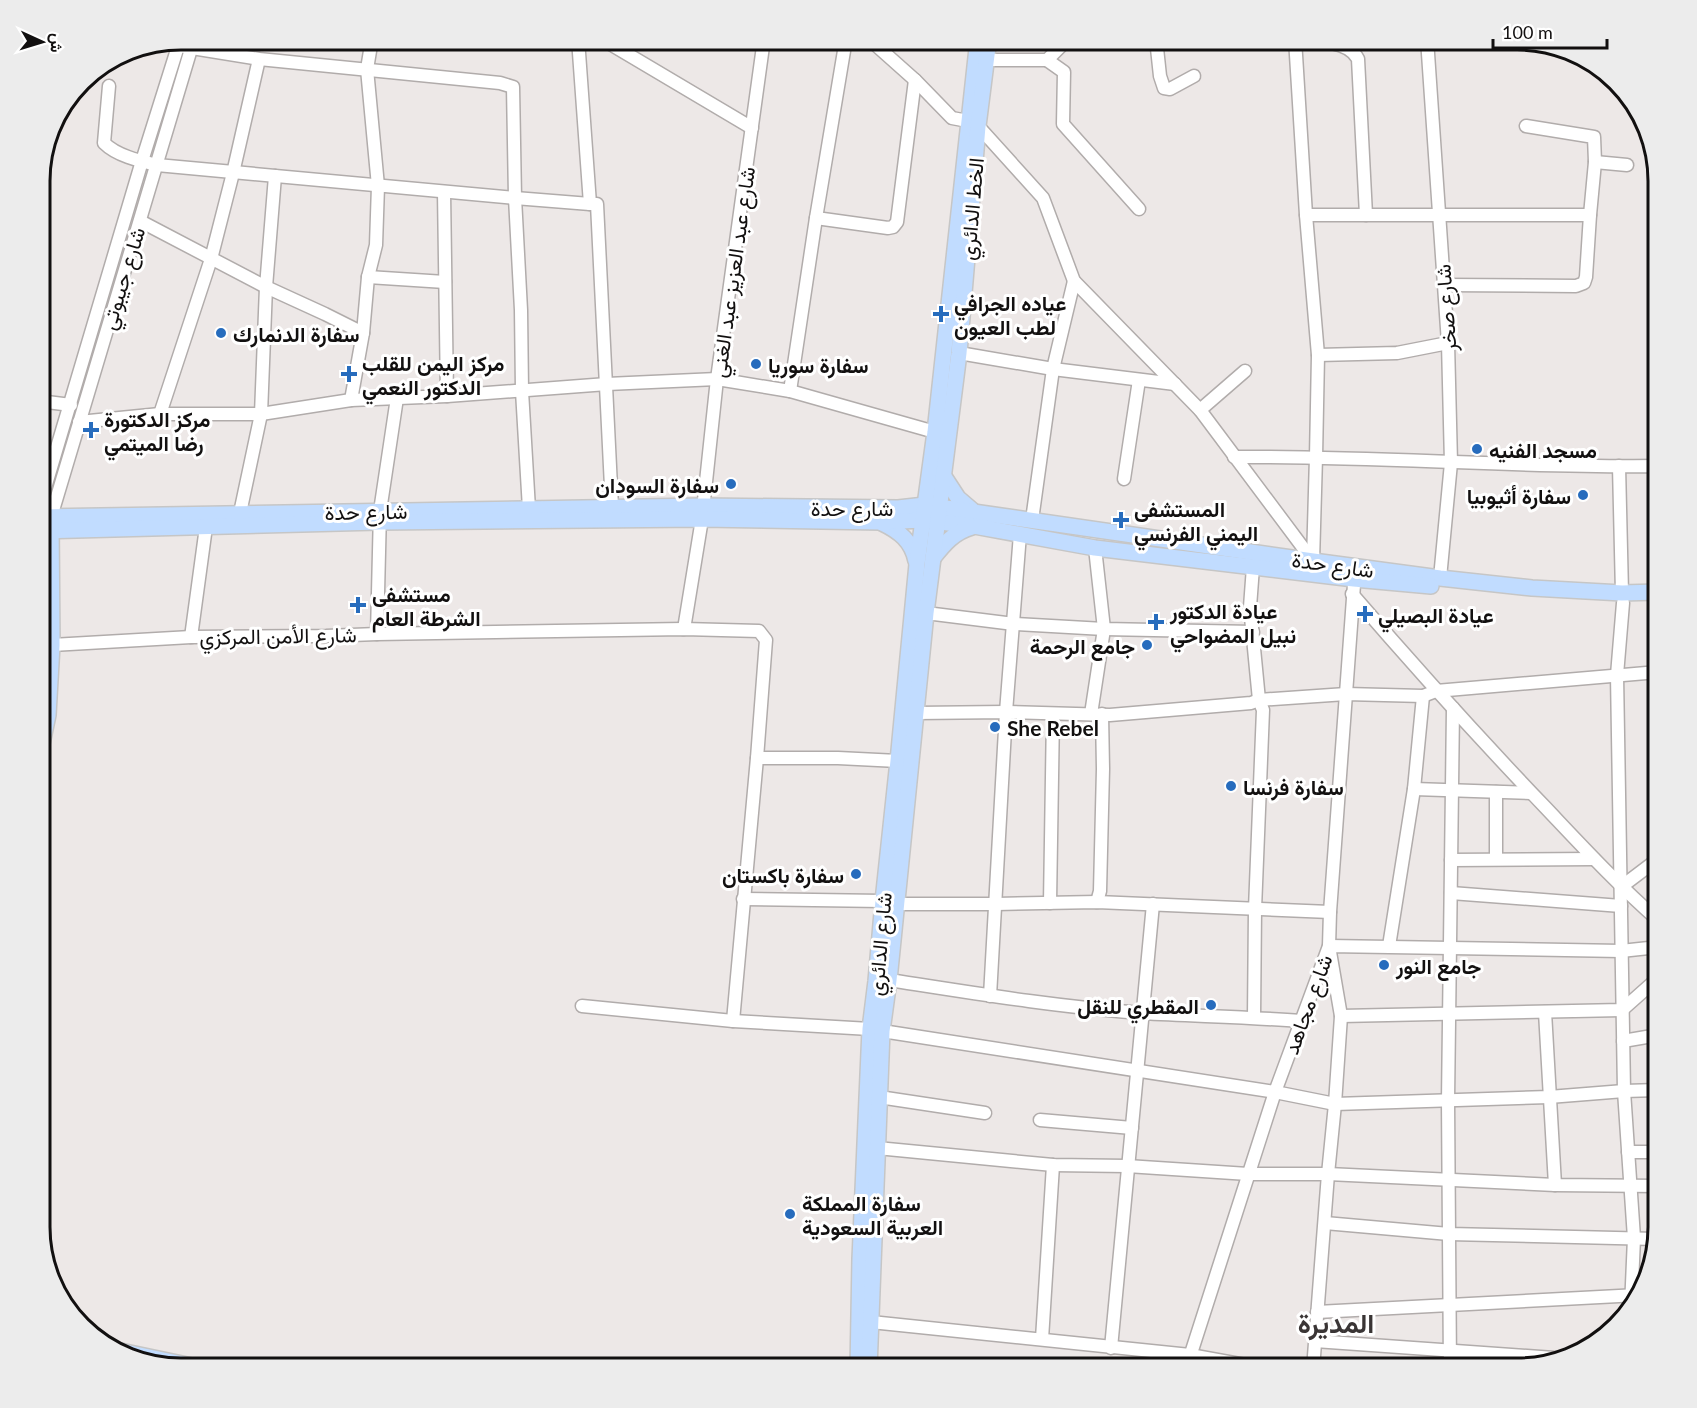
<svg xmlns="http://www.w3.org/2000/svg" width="1697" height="1408" viewBox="0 0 1697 1408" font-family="Lato,Vazirmatn,sans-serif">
	<rect width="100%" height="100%" fill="#ede8e7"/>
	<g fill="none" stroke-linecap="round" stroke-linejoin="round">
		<g stroke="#b1acab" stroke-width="15">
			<g id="minor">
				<polyline points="578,39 590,204 597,204 612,507"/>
				<polyline points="602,39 752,128"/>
				<polyline points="869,39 915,80 952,118 968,121"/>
				<polyline points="1156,39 1160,76 1164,88 1170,89 1194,76"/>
				<polyline points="1295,39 1306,215 1318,355 1316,457 1313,561"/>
				<polyline points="1427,39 1448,343 1451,463 1440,578"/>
				<path d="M 1296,41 C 1315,41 1348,40 1358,59 L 1366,215"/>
				<polyline points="161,43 259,59 500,83 513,87 515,198 521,310 522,391 529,509"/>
				<polyline points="979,60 1047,60 1068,39"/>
				<polyline points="1047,60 1064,72 1063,124 1139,209"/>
				<path d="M 109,86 L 104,143 C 117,156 140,161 157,165 L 515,198 L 590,204"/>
				<polyline points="978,126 1043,198 1074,281 1200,410 1313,561"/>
				<polyline points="1595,162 1627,165"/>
				<polyline points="444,192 447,396"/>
				<polyline points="1306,215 1590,215"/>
				<polyline points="816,218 888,228 893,227 897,222 915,80"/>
				<polyline points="140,221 266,287 325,314 363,333"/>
				<polyline points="368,277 445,282"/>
				<polyline points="1444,285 1576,286 1584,283 1586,277 1590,215 1595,162 1594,137 1526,126"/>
				<polyline points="959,353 1053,369 1175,384"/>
				<polyline points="1318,355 1397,353 1448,343"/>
				<polyline points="790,391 816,218 846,39"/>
				<polyline points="351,400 363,333 368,277 376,245 378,186 367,69 372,39"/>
				<polyline points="39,401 71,405"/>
				<polyline points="1200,410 1245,371"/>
				<polyline points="160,414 211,259 233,173 259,59"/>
				<polyline points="79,422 160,414 261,414 351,400 447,396 607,384 717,379 790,391 935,432"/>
				<path d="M 1234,457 C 1376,456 1517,468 1658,466"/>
				<polyline points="1619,466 1622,593"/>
				<polyline points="1124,479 1139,380"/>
				<polyline points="39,508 142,161 180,40"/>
				<polyline points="240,513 261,414 266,287 275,176"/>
				<polyline points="51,517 194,39"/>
				<polyline points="1032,520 1053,369 1074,281"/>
				<polyline points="1253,567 1250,607 1259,700 1263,710 1255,909 1254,1017"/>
				<path d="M 1352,594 C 1415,667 1479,738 1545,807 C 1582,846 1618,885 1658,920"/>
				<polyline points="1623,603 1617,675 1624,1091 1634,1238 1631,1307"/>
				<polyline points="926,613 1014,624 1104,629 1253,632"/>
				<polyline points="684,629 702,519 717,379 764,39"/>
				<polyline points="377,634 380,511 397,398"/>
				<polyline points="191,637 206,527"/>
				<polyline points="52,645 191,637 326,636 377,634 684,629 759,631 766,640 757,758 733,1021"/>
				<polyline points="916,713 1006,712 1110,715 1251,703 1259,700 1346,694 1423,696 1436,691 1658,672"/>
				<polyline points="1091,714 1104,629 1095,548"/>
				<polyline points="757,758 838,758 898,761"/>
				<polyline points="1414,789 1531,793"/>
				<polyline points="1496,859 1496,792"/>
				<polyline points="1451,860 1594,859"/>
				<polyline points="1621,887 1658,859"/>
				<polyline points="1451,893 1621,906"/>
				<polyline points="743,899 883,901"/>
				<polyline points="1097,902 1100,891 1103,769 1102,714"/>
				<polyline points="1050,903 1053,714"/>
				<polyline points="896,904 996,904 1097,902 1330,912"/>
				<polyline points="1389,946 1414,789 1423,696"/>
				<path d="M 889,980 C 973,993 1057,1007 1142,1013 C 1195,1016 1248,1017 1301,1021"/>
				<polyline points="990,996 1006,712 1020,534"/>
				<polyline points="582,1006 733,1021 870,1029"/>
				<polyline points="1545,1012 1555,1185"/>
				<polyline points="1341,1016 1622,1010 1658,978"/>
				<polyline points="882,1031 1275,1092 1335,1104 1549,1097 1624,1091 1658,1090"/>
				<polyline points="1623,1041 1658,1035"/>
				<polyline points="879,1097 985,1113"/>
				<polyline points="1040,1120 1132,1128"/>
				<polyline points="877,1148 1053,1165 1127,1166 1248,1174 1328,1174 1555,1185 1658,1186"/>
				<polyline points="1628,1152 1658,1152"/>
				<polyline points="1325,1223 1449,1234 1656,1239"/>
				<polyline points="1317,1312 1638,1295"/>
				<polyline points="871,1322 1190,1355 1267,1369"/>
				<polyline points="1042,1339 1053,1165"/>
				<polyline points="1315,1341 1568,1359"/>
				<polyline points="1111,1348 1153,904"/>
				<polyline points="1186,1369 1275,1092 1329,946 1330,912 1355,571"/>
				<polyline points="1313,1369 1328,1174 1335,1104 1341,1016 1329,946 1621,951 1658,947"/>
				<polyline points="1450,1369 1448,1101 1453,708"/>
			</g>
		</g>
		<g stroke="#c6c6c6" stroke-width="18">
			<g id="major">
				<polyline points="943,475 958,498 972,510"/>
				<polyline points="39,517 703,506 898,508 925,505 1313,561 1440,578 1532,588 1622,593 1658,592"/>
				<path d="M 882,523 C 899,531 912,541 916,561"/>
				<polyline points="39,531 379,522 702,519 880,522 923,520 974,526 1095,548 1354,579 1431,586"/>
				<path d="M 933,558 C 944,544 954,532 972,527"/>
				<polyline points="39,758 48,715 52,645 51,522"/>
				<polyline points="111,1349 206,1369"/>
				<polyline points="858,1369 860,1259 870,1029 876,981 883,901 898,761 917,564 935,432 978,39"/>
				<polyline points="869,1369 882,1031 889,980 926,613 959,353 978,126 989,39"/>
			</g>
		</g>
		<use href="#minor" stroke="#fff" stroke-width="12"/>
		<use href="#major" stroke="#c1dcff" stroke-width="15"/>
	</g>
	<g fill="#276cbd" stroke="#fff" stroke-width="2">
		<path d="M938 305h6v6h6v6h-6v6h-6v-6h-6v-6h6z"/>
		<circle cx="221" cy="333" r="6"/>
		<circle cx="756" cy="364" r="6"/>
		<path d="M346 365h6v6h6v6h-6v6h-6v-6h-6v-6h6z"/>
		<path d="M88 421h6v6h6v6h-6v6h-6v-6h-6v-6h6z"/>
		<circle cx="1477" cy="449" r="6"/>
		<circle cx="731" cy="484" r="6"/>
		<circle cx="1583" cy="495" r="6"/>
		<path d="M1118 511h6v6h6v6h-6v6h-6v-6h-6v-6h6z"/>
		<path d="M355 596h6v6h6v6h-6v6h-6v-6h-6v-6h6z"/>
		<path d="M1362 605h6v6h6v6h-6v6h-6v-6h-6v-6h6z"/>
		<path d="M1153 613h6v6h6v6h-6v6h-6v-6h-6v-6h6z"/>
		<circle cx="1147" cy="645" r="6"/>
		<circle cx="995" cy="727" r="6"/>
		<circle cx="1231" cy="786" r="6"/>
		<circle cx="856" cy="874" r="6"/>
		<circle cx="1384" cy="965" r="6"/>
		<circle cx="1211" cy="1005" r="6"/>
		<circle cx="790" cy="1214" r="6"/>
	</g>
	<g text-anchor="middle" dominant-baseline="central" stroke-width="6" stroke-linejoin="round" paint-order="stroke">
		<g font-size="21" fill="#121010" stroke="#fff">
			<text transform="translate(971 209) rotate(-85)">الخط الدائري</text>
			<text transform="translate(732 272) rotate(-82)">شارع عبد العزيز عبد الغني</text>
			<text transform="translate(122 278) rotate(-73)">شارع جيبوتي</text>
			<text transform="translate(1445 308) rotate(-94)">شارع صخر</text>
			<text x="852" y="507">شارع حدة</text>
			<text transform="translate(366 511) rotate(-1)">شارع حدة</text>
			<text transform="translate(1333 564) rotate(8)">شارع حدة</text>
			<text transform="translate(278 635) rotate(-1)">شارع الأمن المركزي</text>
			<text transform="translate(879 944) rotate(-85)">شارع الدائري</text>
			<text transform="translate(1307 1004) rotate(-70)">شارع مجاهد</text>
		</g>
		<g font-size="21" font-weight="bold" fill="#121010" stroke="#fff" text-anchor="start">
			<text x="954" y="302">عياده الجرافي<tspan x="954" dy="24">لطب العيون</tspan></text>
			<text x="233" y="333">سفارة الدنمارك</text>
			<text x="362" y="362">مركز اليمن للقلب<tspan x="362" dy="24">الدكتور النعمي</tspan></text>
			<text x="768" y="364">سفارة سوريا</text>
			<text x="104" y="418">مركز الدكتورة<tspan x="104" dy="24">رضا الميتمي</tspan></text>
			<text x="1489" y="449">مسجد الفنيه</text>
			<text x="719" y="484" text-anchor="end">سفارة السودان</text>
			<text x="1571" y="495" text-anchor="end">سفارة أثيوبيا</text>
			<text x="1134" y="508">المستشفى<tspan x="1134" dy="24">اليمني الفرنسي</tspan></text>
			<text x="372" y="593">مستشفى<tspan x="372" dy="24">الشرطة العام</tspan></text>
			<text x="1170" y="610">عيادة الدكتور<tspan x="1170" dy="24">نبيل المضواحي</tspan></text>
			<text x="1378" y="614">عيادة البصيلي</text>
			<text x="1135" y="645" text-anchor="end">جامع الرحمة</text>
			<text x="1007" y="727">She Rebel</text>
			<text x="1243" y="786">سفارة فرنسا</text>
			<text x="844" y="874" text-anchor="end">سفارة باكستان</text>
			<text x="1396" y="965">جامع النور</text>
			<text x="1199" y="1005" text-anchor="end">المقطري للنقل</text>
			<text x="802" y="1202">سفارة المملكة<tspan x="802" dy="24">العربية السعودية</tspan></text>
		</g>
		<g font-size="27" font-weight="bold" fill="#3a3535" stroke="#fff">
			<text x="1336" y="1322">المديرة</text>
		</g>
	</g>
	<path d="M0 0H1697V1408H0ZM181 50H1517A131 131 0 0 1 1648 181V1227A131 131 0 0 1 1517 1358H181A131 131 0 0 1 50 1227V181A131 131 0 0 1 181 50Z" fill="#ececec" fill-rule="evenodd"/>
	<path fill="none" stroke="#121010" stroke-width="3" d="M181 50H1517A131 131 0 0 1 1648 181V1227A131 131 0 0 1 1517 1358H181A131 131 0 0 1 50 1227V181A131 131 0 0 1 181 50Z"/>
	<g transform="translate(42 42) rotate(94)" stroke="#ffffff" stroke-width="4.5" paint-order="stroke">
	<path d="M0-4.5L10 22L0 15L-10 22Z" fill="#121010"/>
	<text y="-9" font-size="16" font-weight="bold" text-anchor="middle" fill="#121010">ش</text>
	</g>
	<path d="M1493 39v9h114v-9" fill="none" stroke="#121010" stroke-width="3"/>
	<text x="1502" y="39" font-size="18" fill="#121010" stroke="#ffffff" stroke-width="4.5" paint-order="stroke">100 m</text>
</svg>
